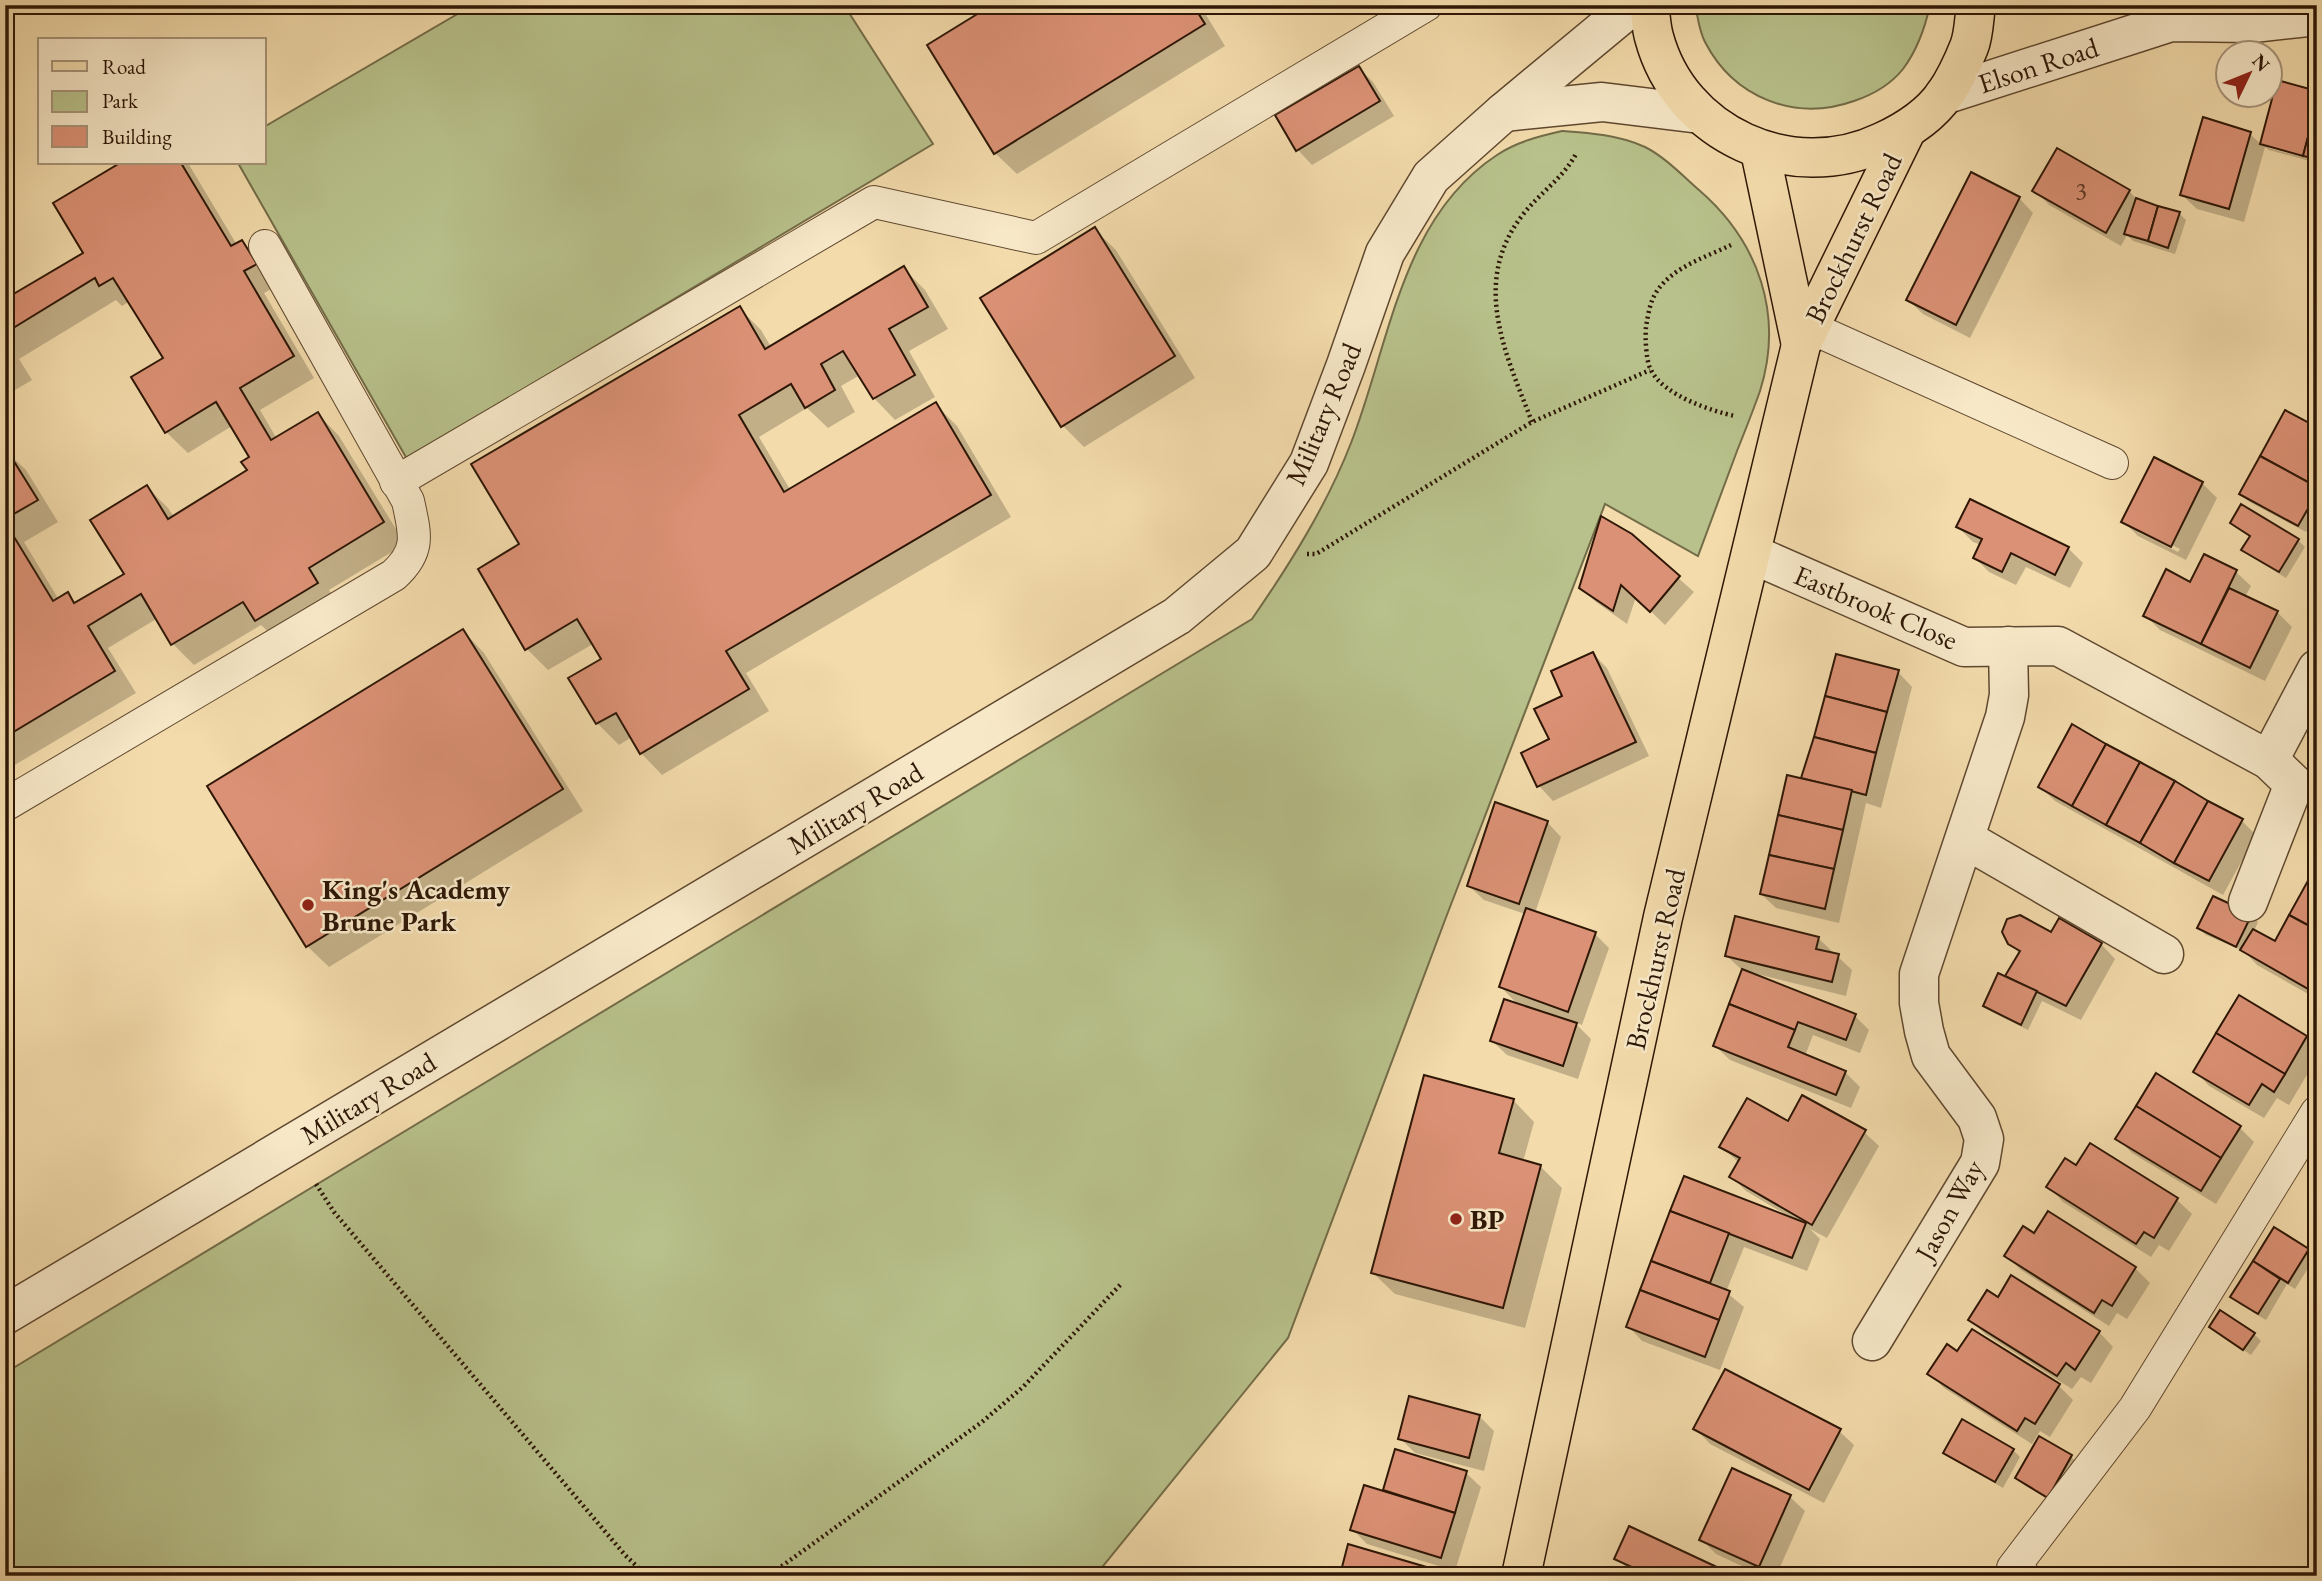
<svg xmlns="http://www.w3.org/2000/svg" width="2322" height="1581" viewBox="0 0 2322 1581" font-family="'EB Garamond',serif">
	<rect width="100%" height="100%" fill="#f3dbab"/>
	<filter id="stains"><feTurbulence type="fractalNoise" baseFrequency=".00286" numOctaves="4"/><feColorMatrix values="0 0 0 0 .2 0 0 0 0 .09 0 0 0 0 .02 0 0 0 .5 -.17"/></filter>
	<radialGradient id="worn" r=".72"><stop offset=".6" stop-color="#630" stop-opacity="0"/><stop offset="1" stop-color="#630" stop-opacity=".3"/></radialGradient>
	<g fill="#b8c18b" stroke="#736c48" stroke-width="2">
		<polygon points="473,5 844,5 933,144 407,459 238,163 264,163 264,127"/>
		<path d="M 1695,5 L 1930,5 C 1925,28 1918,49 1903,69 C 1891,84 1872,95 1854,101 C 1795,122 1734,98 1705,42 C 1699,31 1698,17 1695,5 Z"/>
		<path d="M 1562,131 C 1590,133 1619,135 1645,147 C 1665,157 1683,176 1699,190 C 1759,242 1784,315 1760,391 C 1753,411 1745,431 1737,451 C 1724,486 1711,521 1698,556 L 1605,504 L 1445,920 L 1288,1338 L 1095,1576 L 5,1576 L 5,1373 L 1252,619 C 1290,564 1327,505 1351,443 C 1390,343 1401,218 1497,155 C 1516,142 1540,136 1562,131 Z"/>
	</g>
	<g fill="#0003" fill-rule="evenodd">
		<polygon points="995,5 1200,5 1225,46 1017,174 995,153"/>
		<polygon points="1359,68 1373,82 1394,116 1312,165 1298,150 1278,116"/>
		<polygon points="2278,82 2268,148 2317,161 2317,163 2269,150 2265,147 2244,222 2197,209 2182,195 2250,134 2262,145"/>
		<polygon points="2058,150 2129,191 2139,201 2179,213 2186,220 2175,254 2133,241 2127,235 2121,246 2049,205 2035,190"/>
		<polygon points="124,163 188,163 237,245 242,242 263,263 277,286 264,293 314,378 260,410 277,439 318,414 339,436 405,544 329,590 338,605 278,641 261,625 194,665 173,644 158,618 108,648 136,693 8,769 5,766 5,450 26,470 58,522 24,542 59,600 67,594 77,604 126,574 147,487 168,508 174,517 249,471 251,457 232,426 188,453 166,432 165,358 130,301 122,306 116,300 19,359 32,380 5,396 5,301 85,253 55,204"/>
		<polygon points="2019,198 2033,213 1970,338 1923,314 1908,300"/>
		<polygon points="1094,229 1116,250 1195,378 1084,447 1063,426"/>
		<polygon points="904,269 925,290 948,329 909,351 935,397 895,420 874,398 860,375 841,386 855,412 828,428 807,408 759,437 791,491 936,405 957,426 1011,517 746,673 769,711 662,775 641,753 632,737 619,745 597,723 603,660 593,644 548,670 527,649 521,545 739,308 761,330 771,347"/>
		<polygon points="2317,429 2317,512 2306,532 2248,501 2241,494"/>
		<path d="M 2202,483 L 2217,498 L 2186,560 L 2138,536 L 2124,522 ZM 2138,528 L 2180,549 L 2178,552 L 2138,532 Z"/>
		<polygon points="2232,523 2298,540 2305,547 2286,578 2250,556 2243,550 2251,537"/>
		<polygon points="1958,527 2068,548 2083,563 2070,588 2026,567 2016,585 1989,572 1975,558 1981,545 1973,542"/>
		<polygon points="1631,536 1694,592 1665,625 1636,597 1627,624 1596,602 1581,588"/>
		<polygon points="2236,572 2251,586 2245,597 2277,612 2292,627 2265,681 2160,630 2145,615 2191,584"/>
		<polygon points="463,631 484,653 583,811 329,967 307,946"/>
		<polygon points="1593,654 1607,668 1649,756 1553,801 1539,786 1565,697"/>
		<polygon points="1898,672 1912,687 1881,808 1866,803 1839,923 1776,908 1761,894 1816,737"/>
		<polygon points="2040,787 2242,821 2256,835 2223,895 2055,801"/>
		<polygon points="1547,822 1561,837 1535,913 1595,934 1609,948 1582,1025 1574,1022 1591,1039 1578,1079 1507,1055 1492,1041 1520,1007 1501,987 1525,914 1484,900 1469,886"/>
		<polygon points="2317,883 2317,999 2257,965 2244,951 2206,935 2199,928 2251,915 2258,922 2254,931 2275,943"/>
		<polygon points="2051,935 2101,944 2115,959 2081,1020 2042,1001 2028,1030 1992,1012 1985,1005 2006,978 2020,954 2009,943"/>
		<polygon points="1818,938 1852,970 1846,996 1753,973 1752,975 1855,1016 1869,1030 1860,1053 1813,1035 1805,1056 1845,1072 1860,1087 1851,1108 1730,1060 1715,1046 1742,970 1727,956"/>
		<polygon points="2306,1037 2317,1047 2317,1058 2289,1105 2277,1098 2264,1118 2209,1086 2195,1071"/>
		<polygon points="1513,1100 1534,1122 1523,1162 1540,1166 1562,1188 1525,1328 1395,1294 1373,1273"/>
		<polygon points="1789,1123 1864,1132 1879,1146 1827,1238 1810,1229 1820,1239 1807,1271 1744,1247 1726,1292 1744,1307 1720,1370 1642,1341 1628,1326 1685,1178 1787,1218 1788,1216 1746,1191 1732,1177 1739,1163 1721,1146"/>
		<polygon points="2239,1127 2254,1142 2216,1204 2132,1153 2117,1138"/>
		<polygon points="2091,1145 2177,1200 2192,1214 2169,1251 2159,1245 2151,1257 2063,1202 2049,1187 2077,1167"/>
		<polygon points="2275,1229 2308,1250 2315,1257 2295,1289 2287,1284 2266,1320 2239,1304 2232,1297"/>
		<polygon points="2035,1235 2135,1268 2150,1283 2127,1319 2117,1313 2109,1326 2021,1270 2007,1256"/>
		<polygon points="1998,1299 2099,1332 2113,1347 2091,1383 2081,1377 2072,1389 1985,1334 1970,1320"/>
		<polygon points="2211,1327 2254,1334 2261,1341 2251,1355"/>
		<polygon points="1958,1354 2059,1386 2073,1400 2050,1437 2040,1431 2032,1444 1944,1388 1930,1374"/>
		<polygon points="1479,1416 1494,1431 1484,1471 1415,1453 1400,1438"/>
		<polygon points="1696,1429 1839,1431 1854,1445 1824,1503 1710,1444"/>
		<polygon points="2040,1439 2071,1457 2078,1463 2055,1503 2024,1485 2017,1478"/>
		<polygon points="2013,1450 2020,1457 2003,1488 1952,1459 1945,1453"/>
		<polygon points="1396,1451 1466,1473 1481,1487 1455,1571 1367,1544 1352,1529 1384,1492"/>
		<polygon points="1732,1470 1790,1497 1805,1511 1776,1576 1763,1576 1716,1554 1701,1539"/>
		<polygon points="1617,1558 1731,1576 1633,1574"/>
	</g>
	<g fill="#db9175" stroke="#2e1706" stroke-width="2">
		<polygon points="992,5 1193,5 1205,24 994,154 927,45"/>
		<polygon points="1359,66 1380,101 1296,151 1275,115"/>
		<polygon points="2277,80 2317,91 2317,103 2303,156 2260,144"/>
		<polygon points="2317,103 2317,159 2303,156"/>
		<polygon points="2203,117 2251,132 2229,209 2180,195"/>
		<polygon points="2057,148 2130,190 2106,233 2032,191"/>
		<polygon points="120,163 181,163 231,246 242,240 257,264 244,271 294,356 240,388 271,440 318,412 384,522 309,568 318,583 255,621 243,602 171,645 141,594 88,626 115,671 5,737 5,522 53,601 68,592 74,603 124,574 90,520 147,485 168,519 247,470 241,462 249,457 216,402 165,433 131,377 163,358 113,278 99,286 95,278 5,333 5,299 83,253 53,203"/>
		<polygon points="1971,172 2020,197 1956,325 1906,300"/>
		<polygon points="2136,198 2158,206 2148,241 2124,234"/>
		<polygon points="2158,206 2180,212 2168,248 2148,241"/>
		<polygon points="1095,227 1175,356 1061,427 980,298"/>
		<polygon points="904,266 928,307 889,329 915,375 873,399 843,351 821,364 835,390 805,408 791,384 739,415 784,492 936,402 991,495 726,651 749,689 640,754 616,713 596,724 568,678 601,659 577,619 525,650 478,569 519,544 471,464 740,306 765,349"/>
		<polygon points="2285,410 2317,427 2317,487 2260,456"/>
		<polygon points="5,447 38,500 5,519"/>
		<polygon points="2260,456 2317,487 2317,493 2298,526 2239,494"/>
		<polygon points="2154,457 2203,482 2171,547 2121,522"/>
		<polygon points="1970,499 2069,547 2055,575 2011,553 2002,572 1973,558 1982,539 1956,527"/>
		<polygon points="2241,504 2299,539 2279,572 2241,550 2250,536 2230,523"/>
		<polygon points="1601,516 1632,534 1680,576 1650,612 1621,585 1613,611 1579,588"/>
		<polygon points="2204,554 2237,570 2201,644 2143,616 2166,569 2190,582"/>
		<polygon points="2229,588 2278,611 2250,668 2201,644"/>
		<polygon points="463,629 563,789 306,947 207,786"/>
		<polygon points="1593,652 1636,742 1537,787 1521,753 1549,739 1534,709 1562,696 1551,671"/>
		<polygon points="1836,654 1899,670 1887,712 1825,696"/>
		<polygon points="1825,696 1887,712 1876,753 1814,737"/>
		<polygon points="2072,724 2106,744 2072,806 2038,787"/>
		<polygon points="1814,737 1876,753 1866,795 1801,778"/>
		<polygon points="2106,744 2140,762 2106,825 2072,806"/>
		<polygon points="2140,762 2175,781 2140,843 2106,825"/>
		<polygon points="1787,775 1852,790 1843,830 1778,815"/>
		<polygon points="2175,781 2208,801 2174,863 2140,843"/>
		<polygon points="2208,801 2243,819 2209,881 2174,863"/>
		<polygon points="1495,802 1548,821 1519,904 1467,886"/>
		<polygon points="1778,815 1843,830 1834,869 1769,855"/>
		<polygon points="1769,855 1834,869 1825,909 1760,894"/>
		<polygon points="2310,877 2317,881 2317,930 2289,915"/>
		<polygon points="2213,896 2252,914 2236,947 2197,928"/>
		<polygon points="1526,908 1596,932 1568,1012 1499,987"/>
		<polygon points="2020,915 2051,932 2059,918 2102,943 2066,1006 2005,976 2020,951 2008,944 2002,932 2007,919"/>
		<polygon points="2289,915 2317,930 2317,994 2240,950 2253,929 2275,941"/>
		<polygon points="1735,916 1819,937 1816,949 1839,954 1832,982 1725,956"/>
		<polygon points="1742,969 1856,1014 1846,1040 1798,1022 1795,1030 1729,1004"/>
		<polygon points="1998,973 2037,991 2021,1025 1983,1006"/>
		<polygon points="2239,995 2307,1036 2285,1074 2216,1033"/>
		<polygon points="1504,999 1577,1023 1563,1066 1490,1041"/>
		<polygon points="1729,1004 1795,1030 1788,1047 1846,1071 1836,1095 1713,1046"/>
		<polygon points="2216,1033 2285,1074 2274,1092 2262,1084 2249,1105 2193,1072"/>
		<polygon points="2156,1073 2241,1126 2221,1158 2136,1106"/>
		<polygon points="1424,1075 1514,1099 1499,1153 1541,1165 1503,1308 1371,1273"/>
		<polygon points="1802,1095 1866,1130 1812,1225 1729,1177 1740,1158 1719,1147 1747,1098 1788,1121"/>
		<polygon points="2136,1106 2221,1158 2201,1191 2115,1139"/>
		<polygon points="2090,1143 2178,1198 2154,1238 2144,1232 2136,1244 2046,1187 2065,1158 2076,1165"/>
		<polygon points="1684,1176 1806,1223 1792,1258 1670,1211"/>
		<polygon points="1670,1211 1729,1233 1710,1283 1651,1261"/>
		<polygon points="2048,1211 2136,1267 2112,1306 2102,1300 2094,1313 2004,1256 2023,1226 2034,1233"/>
		<polygon points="2274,1227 2309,1249 2288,1283 2253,1261"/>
		<polygon points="1651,1261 1730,1291 1719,1320 1640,1290"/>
		<polygon points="2253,1261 2280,1279 2258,1314 2230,1297"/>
		<polygon points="2011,1275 2100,1331 2075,1370 2066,1363 2057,1376 1968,1320 1987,1290 1998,1297"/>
		<polygon points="1640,1290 1719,1320 1705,1357 1626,1327"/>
		<polygon points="2220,1310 2255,1333 2243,1350 2209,1327"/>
		<polygon points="1972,1329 2060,1384 2035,1424 2025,1418 2017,1431 1927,1374 1947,1344 1957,1351"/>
		<polygon points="1725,1369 1841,1429 1809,1490 1693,1429"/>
		<polygon points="1409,1396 1480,1415 1469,1458 1398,1439"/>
		<polygon points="1962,1419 2014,1449 1995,1482 1943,1453"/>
		<polygon points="2039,1436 2072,1455 2048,1498 2015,1478"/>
		<polygon points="1395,1449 1467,1471 1455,1513 1383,1490"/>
		<polygon points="1732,1468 1791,1495 1759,1567 1699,1540"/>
		<polygon points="1364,1485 1455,1513 1441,1558 1350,1530"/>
		<polygon points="1629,1526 1736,1576 1631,1576 1634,1568 1614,1559"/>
		<polygon points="1348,1544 1440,1571 1438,1576 1356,1576 1341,1571"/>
	</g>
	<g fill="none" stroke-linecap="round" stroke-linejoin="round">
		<g stroke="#5f482f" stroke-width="34">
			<g id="service">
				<polyline points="1809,327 2112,463"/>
				<polyline points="396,482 874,202 1036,238 1426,5"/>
				<path d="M 5,805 L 394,575 C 421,550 415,534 408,501 L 265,246"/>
				<polyline points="2024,1576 2013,1568 2135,1408 2317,1112"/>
			</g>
		</g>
		<g stroke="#5f482f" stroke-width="41">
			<g id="minor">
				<polyline points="1944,95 2171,22 2253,23 2317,16"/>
				<polyline points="1752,554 1964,647 2058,646 2269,760 2294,784 2248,902"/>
				<polyline points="2269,760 2317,669"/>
				<polyline points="1965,839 2164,954"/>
				<polyline points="1872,1341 1980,1163 1984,1139 1977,1118 1931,1056 1924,1031 1919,1003 1919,974 2005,717 2009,695 2008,646"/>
			</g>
		</g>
		<g stroke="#5f482f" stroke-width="41">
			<g id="tertiary">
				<polyline points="1504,112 1602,102 1700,114"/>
				<polyline points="5,1315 1177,616 1253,553 1309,463 1346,365 1385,253 1431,177 1504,112 1633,5"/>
			</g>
		</g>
		<g stroke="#2e1706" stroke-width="41">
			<g id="primary">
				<path d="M 1649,5 C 1651,16 1651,27 1654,37 C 1680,135 1792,185 1882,142 C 1906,131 1929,117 1945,94 C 1954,81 1963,62 1969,47 C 1974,35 1974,18 1976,5"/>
				<polyline points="1760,151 1801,345"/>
				<polyline points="1521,1576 1663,917 1801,345 1906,131"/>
			</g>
		</g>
		<g stroke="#2e1706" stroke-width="4.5" stroke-dasharray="2 3.5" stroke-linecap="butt">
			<path d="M 1731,245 C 1706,257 1673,267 1657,291 C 1650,301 1648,315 1646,327 C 1645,337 1646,362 1651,370 C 1663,395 1711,411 1735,416"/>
			<path d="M 1532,422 C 1506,354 1471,284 1521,217 C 1539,193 1564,178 1577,152"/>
			<polyline points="1307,554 1316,554 1532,422 1650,370"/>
			<polyline points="316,1184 334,1212 625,1555 647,1576"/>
			<polyline points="768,1576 982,1422 1023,1387 1122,1283"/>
		</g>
		<use href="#service" stroke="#f7e8c8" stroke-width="32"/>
		<use href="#minor" stroke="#f7e8c8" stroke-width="38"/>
		<use href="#tertiary" stroke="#f7e8c8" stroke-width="38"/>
		<use href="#primary" stroke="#f3dbab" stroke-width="38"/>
	</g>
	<g fill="#8f2418" stroke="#f7e8c8" stroke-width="2.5">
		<circle cx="308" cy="905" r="7"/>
		<circle cx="1456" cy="1219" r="7"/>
	</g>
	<g text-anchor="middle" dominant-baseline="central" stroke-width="5" stroke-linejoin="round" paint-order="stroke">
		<g font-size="24" fill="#593622">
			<text x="2081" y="190">3</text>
		</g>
		<g font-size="28" fill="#2e1706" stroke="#f7e8c8">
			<text transform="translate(2038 65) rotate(-18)">Elson Road</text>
			<text transform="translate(1853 238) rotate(-64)">Brockhurst Road</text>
			<text transform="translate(1323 414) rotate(-67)">Military Road</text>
			<text transform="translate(1876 607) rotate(23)">Eastbrook Close</text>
			<text transform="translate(855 808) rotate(-31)">Military Road</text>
			<text transform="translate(1655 959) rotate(-77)">Brockhurst Road</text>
			<text transform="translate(368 1098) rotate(-31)">Military Road</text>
			<text transform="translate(1949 1210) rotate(-61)">Jason Way</text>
		</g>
		<g font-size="28" font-weight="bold" fill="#2e1706" stroke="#f7e8c8" text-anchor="start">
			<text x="322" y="889">King's Academy<tspan x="322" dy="32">Brune Park</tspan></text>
			<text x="1470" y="1219">BP</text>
		</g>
	</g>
	<rect width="2322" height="1581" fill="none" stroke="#f3dbab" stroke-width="28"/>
	<rect x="7" y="7" width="2308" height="1567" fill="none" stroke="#2e1706" stroke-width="3.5"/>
	<rect x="14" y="14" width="2294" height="1553" fill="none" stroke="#2e1706" stroke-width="2"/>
	<rect x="38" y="38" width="228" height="126" fill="#f7e8c8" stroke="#a7947a" stroke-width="2"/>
	<rect x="52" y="61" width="35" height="10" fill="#f3dbab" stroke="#a7947a" stroke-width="2"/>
	<text x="102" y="74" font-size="21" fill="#2e1706">Road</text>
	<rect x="52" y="91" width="35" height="21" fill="#b8c18b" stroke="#a7947a" stroke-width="2"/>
	<text x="102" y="108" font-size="21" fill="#2e1706">Park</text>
	<rect x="52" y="126" width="35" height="21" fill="#db9175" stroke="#a7947a" stroke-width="2"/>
	<text x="102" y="144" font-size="21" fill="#2e1706">Building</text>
	<g transform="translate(2249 74) rotate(47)"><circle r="33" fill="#f7e8c8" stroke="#a7947a" stroke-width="2"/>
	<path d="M0-5L12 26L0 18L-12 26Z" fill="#8f2418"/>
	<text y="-10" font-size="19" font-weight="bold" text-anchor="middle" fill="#2e1706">N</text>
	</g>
	<rect width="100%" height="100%" filter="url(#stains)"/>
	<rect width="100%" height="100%" fill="url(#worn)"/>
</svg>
